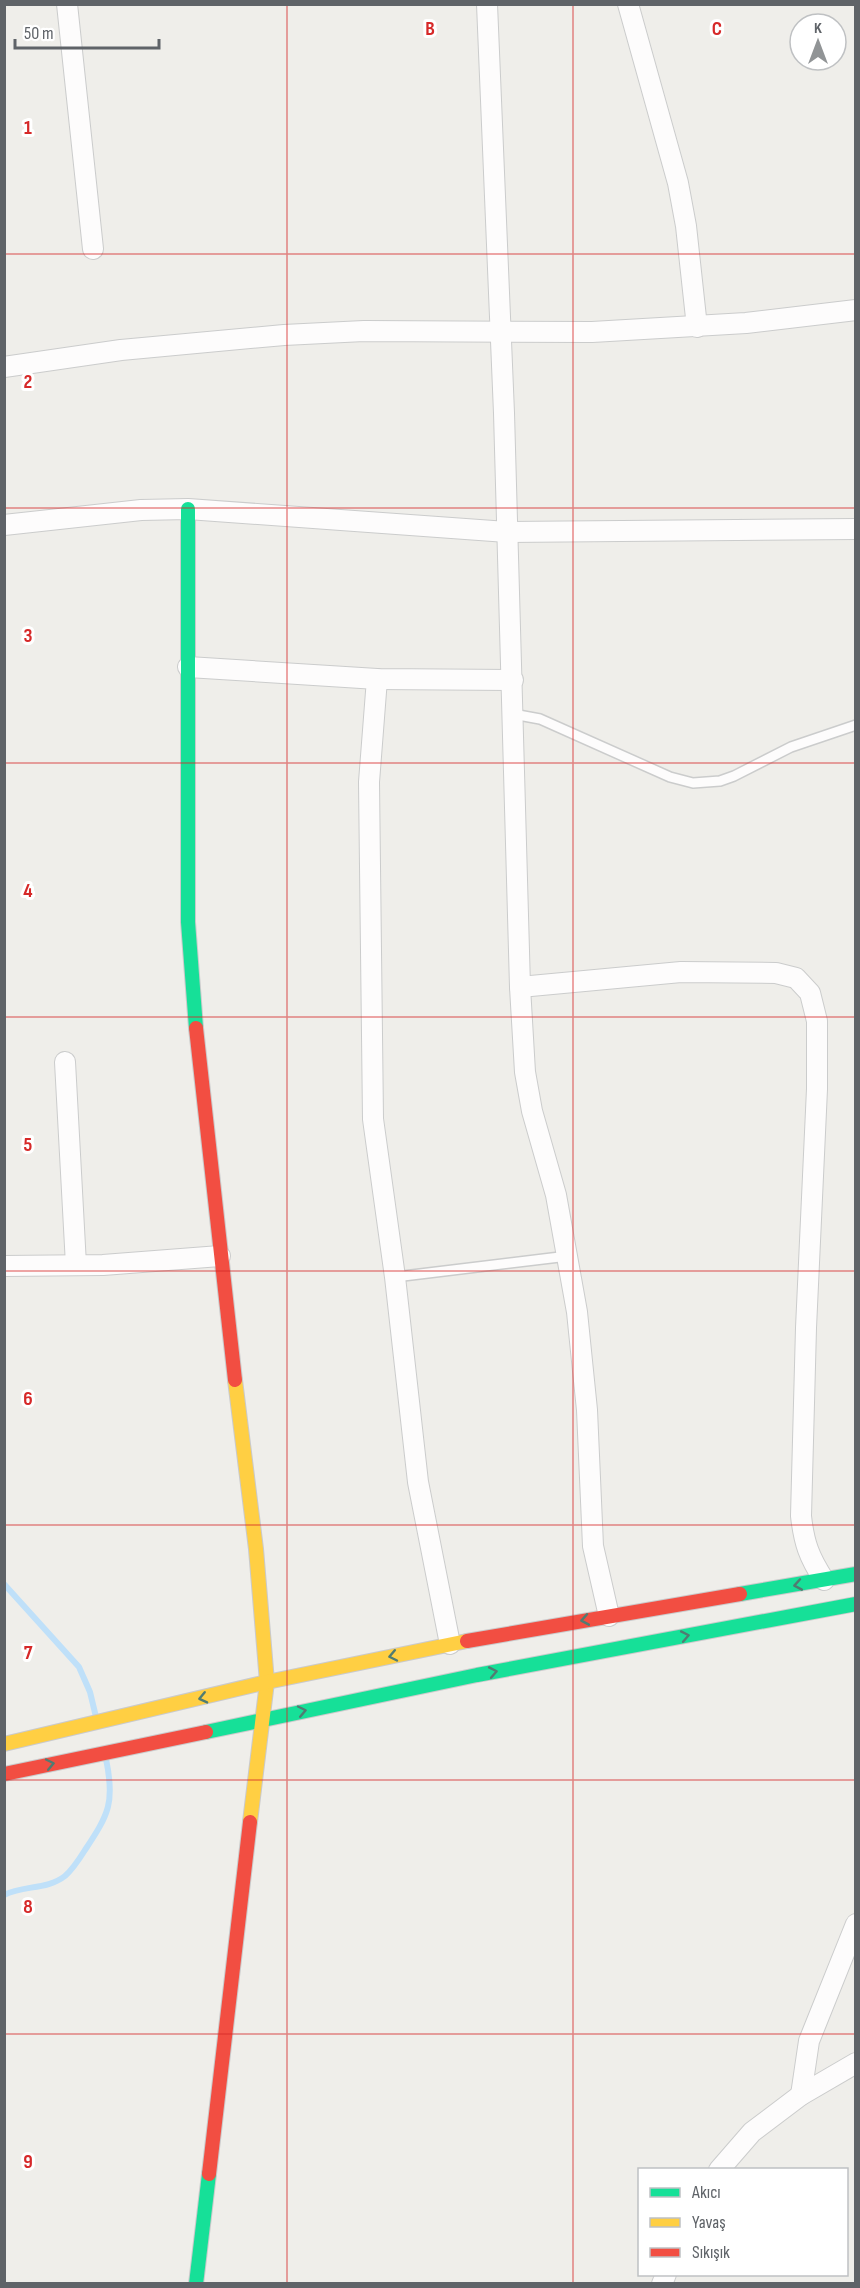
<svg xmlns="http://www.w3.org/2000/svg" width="860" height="2288" viewBox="0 0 860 2288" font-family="'Sofia Sans Condensed',sans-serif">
	<rect width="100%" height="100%" fill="#efeeea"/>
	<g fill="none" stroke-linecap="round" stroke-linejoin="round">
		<g stroke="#bfe0f9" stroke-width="6">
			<polyline points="4,1584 79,1667 90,1692 96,1717"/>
			<path d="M 4,1895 C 23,1885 47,1890 65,1876 C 73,1869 80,1858 85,1850 C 109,1814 115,1802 106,1759"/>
		</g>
		<g stroke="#cbcccc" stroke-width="12">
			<g id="lane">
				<polyline points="513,714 540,719 670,777 693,783 720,781 734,776 791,747 856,725"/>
				<polyline points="395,1277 568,1256"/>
			</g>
		</g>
		<g stroke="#cbcccc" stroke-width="22">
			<g id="street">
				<polyline points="67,4 93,249"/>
				<polyline points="487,4 504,413 520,987 525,1072 532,1111 556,1195 577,1312 587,1410 593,1546 609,1616"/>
				<polyline points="628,4 678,183 686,226 697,327"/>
				<polyline points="4,367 121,350 284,335 364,331 592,332 746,323 856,310"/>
				<polyline points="4,525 141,510 188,509 507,532 856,529"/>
				<polyline points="188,667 377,679 513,680"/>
				<polyline points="377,679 369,782 373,1119 395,1277 418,1482 450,1644"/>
				<path d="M 520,987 L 681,972 L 776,973 L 796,978 L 810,993 L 817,1021 L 817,1089 L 806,1328 L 801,1516 C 804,1543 809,1557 824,1580"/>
				<polyline points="65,1062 76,1265"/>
				<polyline points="4,1266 103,1265 220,1256"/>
				<polyline points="801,2095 809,2041 856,1924"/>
				<polyline points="719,2170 752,2132 801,2095 856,2063"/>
				<polyline points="662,2284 666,2274"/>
			</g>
		</g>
		<g stroke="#cacacb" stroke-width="16">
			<g id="fast">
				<polyline points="188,509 188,922 196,1028"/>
				<polyline points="740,1594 856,1574"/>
				<polyline points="206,1732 477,1675 856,1604"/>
				<polyline points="196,2284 209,2174"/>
			</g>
		</g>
		<g stroke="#cacacb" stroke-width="16">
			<g id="slow">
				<polyline points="235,1380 256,1549 267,1682 250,1822"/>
				<polyline points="4,1744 267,1682 467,1641"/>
			</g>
		</g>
		<g stroke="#cacacb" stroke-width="16">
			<g id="jam">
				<polyline points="196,1028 235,1380"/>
				<polyline points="467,1641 740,1594"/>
				<polyline points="4,1774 206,1732"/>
				<polyline points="209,2174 250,1822"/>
			</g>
		</g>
		<use href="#lane" stroke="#fdfcfc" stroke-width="9"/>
		<use href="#street" stroke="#fdfcfc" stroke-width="20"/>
		<use href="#fast" stroke="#16e098" stroke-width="14"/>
		<use href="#slow" stroke="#ffcf43" stroke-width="14"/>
		<use href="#jam" stroke="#f24e42" stroke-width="14"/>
	</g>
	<defs><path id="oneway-chevron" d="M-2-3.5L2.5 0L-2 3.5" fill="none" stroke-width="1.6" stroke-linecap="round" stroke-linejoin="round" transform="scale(1.5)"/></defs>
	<g stroke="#507c72">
		<use href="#oneway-chevron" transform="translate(798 1585) rotate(170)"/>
		<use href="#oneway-chevron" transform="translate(585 1620) rotate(170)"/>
		<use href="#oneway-chevron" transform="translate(685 1636) rotate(-11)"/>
		<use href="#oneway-chevron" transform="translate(393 1656) rotate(168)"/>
		<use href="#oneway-chevron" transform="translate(493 1672) rotate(-11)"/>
		<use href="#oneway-chevron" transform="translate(203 1698) rotate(167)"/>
		<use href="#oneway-chevron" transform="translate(302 1711) rotate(-12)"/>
		<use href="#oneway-chevron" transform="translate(50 1764) rotate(-12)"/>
	</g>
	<path fill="none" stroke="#d62828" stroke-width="1.5" stroke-opacity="0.55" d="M 287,4 L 287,2284M 573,4 L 573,2284M 4,254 L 856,254M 4,508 L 856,508M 4,763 L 856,763M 4,1017 L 856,1017M 4,1271 L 856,1271M 4,1525 L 856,1525M 4,1780 L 856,1780M 4,2034 L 856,2034"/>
	<g font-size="20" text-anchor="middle" font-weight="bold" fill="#d62828" stroke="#fff" stroke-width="6" stroke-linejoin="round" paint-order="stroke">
		<text x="430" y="35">B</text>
		<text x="717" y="35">C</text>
		<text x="28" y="134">1</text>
		<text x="28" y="388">2</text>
		<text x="28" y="642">3</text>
		<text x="28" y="897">4</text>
		<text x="28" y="1151">5</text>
		<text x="28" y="1405">6</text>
		<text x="28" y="1659">7</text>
		<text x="28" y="1913">8</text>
		<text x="28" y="2168">9</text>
	</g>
	<rect width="860" height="2288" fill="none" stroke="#5f6368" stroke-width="12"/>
	<rect x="638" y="2168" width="210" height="108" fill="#ffffff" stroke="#bfc1c3" stroke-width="1.5"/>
	<rect x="650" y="2188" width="30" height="9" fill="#16e098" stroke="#bfc1c3" stroke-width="1.5"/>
	<text x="692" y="2198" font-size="18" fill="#5f6368">Akıcı</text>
	<rect x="650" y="2218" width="30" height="9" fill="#ffcf43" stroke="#bfc1c3" stroke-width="1.5"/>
	<text x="692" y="2228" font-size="18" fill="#5f6368">Yavaş</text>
	<rect x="650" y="2248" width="30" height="9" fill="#f24e42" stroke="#bfc1c3" stroke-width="1.5"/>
	<text x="692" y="2258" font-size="18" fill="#5f6368">Sıkışık</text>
	<g transform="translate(818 42)"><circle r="28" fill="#ffffff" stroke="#bfc1c3" stroke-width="1.5"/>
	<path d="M0-4.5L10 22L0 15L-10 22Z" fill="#919496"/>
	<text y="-9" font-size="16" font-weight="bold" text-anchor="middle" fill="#5f6368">K</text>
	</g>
	<path d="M15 39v9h144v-9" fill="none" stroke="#5f6368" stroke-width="3"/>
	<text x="24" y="39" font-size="18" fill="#5f6368" stroke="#ffffff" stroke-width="4.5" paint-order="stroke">50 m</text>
</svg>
